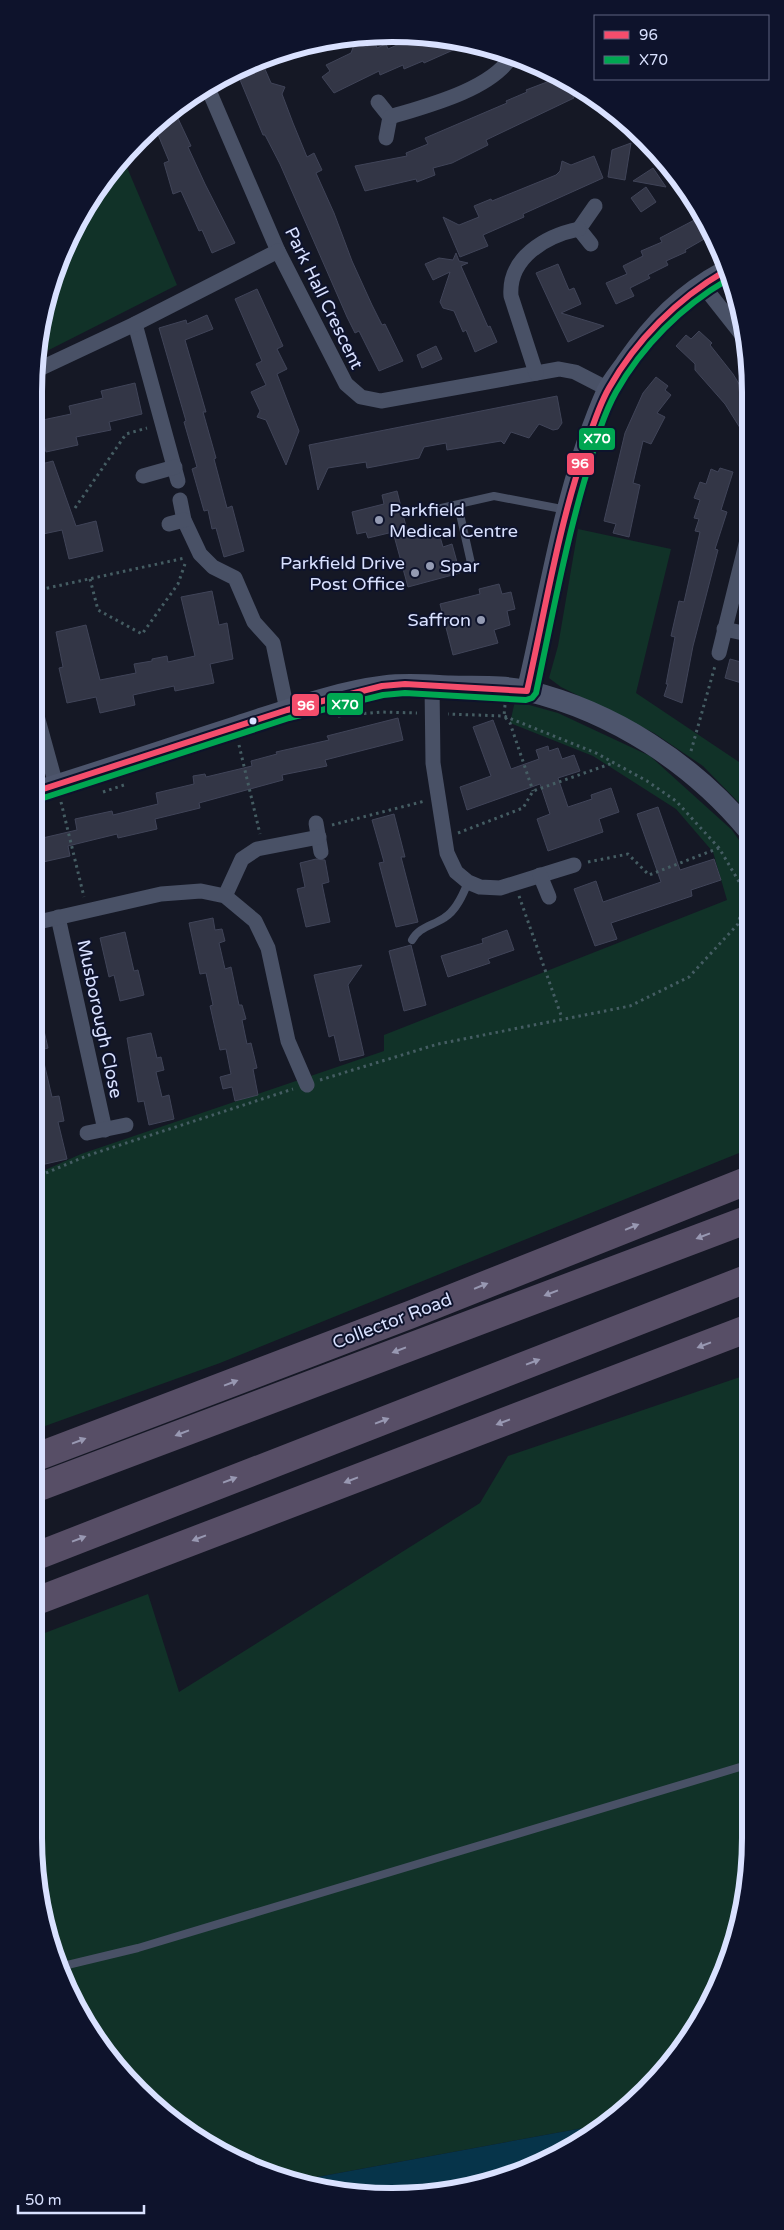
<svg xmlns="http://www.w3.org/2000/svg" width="784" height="2230" viewBox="0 0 784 2230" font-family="'Varela Round',sans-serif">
	<rect width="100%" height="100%" fill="#151825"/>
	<g fill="#113228">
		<path d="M 123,158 L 177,285 L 39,355 C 41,337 41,316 46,298 C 62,248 86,197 123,158 Z"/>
		<polygon points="578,529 671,549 636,693 748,768 748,812 703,766 654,733 561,687 549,678 558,646"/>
		<polygon points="515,701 558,713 650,756 732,830 748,853 749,1149 220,1363 34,1430 34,1175 81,1154 384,1051 384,1035 727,900 713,852 676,809 593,756 510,723"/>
		<polygon points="749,1374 750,1838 738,1930 690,2037 646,2091 605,2124 301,2180 233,2159 174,2122 123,2074 61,1975 41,1908 34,1838 34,1637 148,1594 179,1692 480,1503 508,1456"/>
	</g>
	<path fill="#06344a" d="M 605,2124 C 552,2168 413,2206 345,2193 C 330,2190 315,2184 301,2180 Z"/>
	<g fill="#333646" stroke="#404458">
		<polygon points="420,35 469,43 424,63 423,61 404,69 403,65 380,75 379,71 334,93 322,77 330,71 326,65 351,53 354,45 366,47 375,43 377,48 386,44 388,49"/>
		<polygon points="261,60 271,83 285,87 282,94 293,123 307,157 314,153 322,170 316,173 334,213 352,261 372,305 382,325 385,324 403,361 379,371 359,331 355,333 347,317 280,164 265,135 263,135 238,75 245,72 244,68"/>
		<polygon points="560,77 566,80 574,98 486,140 488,145 452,163 433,168 435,175 417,182 416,179 365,191 355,166 407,156 406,153 428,144 425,138 507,103 506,101 527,92 526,90"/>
		<polygon points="174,110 191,146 188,147 205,184 235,243 212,253 202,230 199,231 181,191 173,194 164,163 169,161 154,125"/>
		<polygon points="631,143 625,180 608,177 612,150"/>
		<polygon points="594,156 603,178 523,214 524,217 483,235 488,246 460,257 443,217 459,225 479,217 474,206 491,199 492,201 556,175 560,171 562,161 571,165"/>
		<polygon points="653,168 666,187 633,181"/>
		<polygon points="646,187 656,202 641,212 631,198"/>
		<polygon points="702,216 713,234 685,250 686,252 666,261 668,265 648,275 650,278 630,288 634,296 616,304 606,283 627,274 623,266 643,256 641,251 662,242 660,238"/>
		<polygon points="456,253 459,261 468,263 461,266 488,327 490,326 497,342 475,352 466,330 463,332 454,311 443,308 440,302 450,272 433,280 425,264 439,258 453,260"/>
		<polygon points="558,264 569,290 574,288 581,304 561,313 604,326 568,342 536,273"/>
		<polygon points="257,289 283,346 277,349 287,369 277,374 299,431 286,465 266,420 257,417 260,411 251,392 266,385 256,364 262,361 235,299"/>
		<polygon points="207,315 213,329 185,340 206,412 203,412 216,458 214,459 227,508 232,506 244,551 224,557 216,528 212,529 208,510 204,511 192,469 197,467 184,422 186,421 159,328 186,320 187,324"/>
		<polygon points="699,331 712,343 710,345 733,374 747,397 747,439 725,404 695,370 695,364 676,346 686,335 691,339"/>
		<polygon points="436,346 442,359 422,368 417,355"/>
		<polygon points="656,377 668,386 665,390 671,395 657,413 665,417 651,444 643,441 633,483 640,485 629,537 613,533 616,524 604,521 625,433 643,393"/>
		<polygon points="135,383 142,414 109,422 111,430 76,437 78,445 46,452 38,421 71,414 69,406 103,398 101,391"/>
		<polygon points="557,396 562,423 558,429 553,430 539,424 529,438 511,432 504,444 501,441 447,450 446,443 424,447 419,458 367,468 366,462 328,468 318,490 309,445"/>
		<polygon points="53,461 76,526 96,521 103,551 69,559 62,530 43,534 34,495 34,466"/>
		<polygon points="720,468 733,472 721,510 727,512 715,549 718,550 693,646 682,703 664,696 668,684 666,684 675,637 671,636 679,601 684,602 700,532 695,531 699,519 694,518 700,500 694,498 700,482 706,484 711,469 718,472"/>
		<polygon points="397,491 409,538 438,530 443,547 452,544 460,573 408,587 393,532 368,538 366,532 357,534 352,512 384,504 382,495"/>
		<polygon points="499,584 502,594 511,592 515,609 507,611 510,625 494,630 498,643 453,655 440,604 480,594 479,589"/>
		<polygon points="212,591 219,625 227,623 233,659 210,664 214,683 175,691 174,686 133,695 135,705 100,713 96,697 67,703 59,668 63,667 56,632 86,625 100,680 136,673 134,664 152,661 152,659 167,656 168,662 195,656 181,597"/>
		<polygon points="730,659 748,664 748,685 725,678"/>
		<polygon points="398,718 403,740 325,760 327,766 282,775 283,780 199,803 200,808 155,819 157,829 118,838 117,834 68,846 70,856 34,864 34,840 77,830 75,819 112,811 113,815 158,804 156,793 194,784 193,776 205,774 206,777 252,766 251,761 277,754 276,752 329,740 327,736"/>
		<polygon points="493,720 511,769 539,759 536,750 548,746 549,751 558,748 562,759 574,755 580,771 558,778 568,807 592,799 591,795 611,788 619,812 599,819 603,832 548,851 537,819 550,814 540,784 467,810 460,787 491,776 473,727"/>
		<polygon points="658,807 680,870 714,859 721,880 691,890 692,896 611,923 617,939 595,946 574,889 596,881 603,902 661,882 637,814"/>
		<polygon points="394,814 405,857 401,857 418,922 396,927 379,863 384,862 372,820"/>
		<polygon points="316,859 325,860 329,882 322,884 330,922 306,927 297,889 305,887 300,863"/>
		<polygon points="213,918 215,930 222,929 225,941 219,943 225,969 231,967 239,1005 242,1005 246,1019 242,1020 247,1044 251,1043 257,1068 253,1069 258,1095 235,1101 232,1087 223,1089 220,1077 231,1074 226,1049 220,1050 210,1006 213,1005 206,973 200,974 189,923"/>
		<polygon points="507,930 514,950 488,959 490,963 448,977 441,956 483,943 482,939"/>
		<polygon points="125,932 134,971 138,970 144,995 120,1001 114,975 109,977 100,938"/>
		<polygon points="411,945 426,1005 404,1011 389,951"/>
		<polygon points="362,965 348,985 364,1055 340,1061 334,1035 329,1037 314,975"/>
		<polygon points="39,1009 48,1048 41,1050 52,1097 59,1096 64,1121 58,1122 67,1159 41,1165 34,1132 34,1127 38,1126 34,1106 34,1010"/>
		<polygon points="151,1033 157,1058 161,1057 164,1070 156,1072 162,1097 169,1095 174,1119 149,1125 144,1101 138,1102 127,1038"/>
	</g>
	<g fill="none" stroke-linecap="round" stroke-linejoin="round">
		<g stroke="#455d63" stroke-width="3" stroke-dasharray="2.5 4" stroke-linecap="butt">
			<polyline points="75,508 126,434 147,428"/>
			<polyline points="90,579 98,610 142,634 178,584 186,561"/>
			<polyline points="34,591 185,558"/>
			<polyline points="505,705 504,716 510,723 533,791"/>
			<polyline points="338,716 381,712 417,713"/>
			<polyline points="239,745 260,834"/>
			<polyline points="691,751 715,666"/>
			<polyline points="103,792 124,785"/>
			<polyline points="61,802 84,897"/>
			<polyline points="332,825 425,801"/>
			<polyline points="458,833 523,808 533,791 613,763"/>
			<polyline points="588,862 628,854 649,875 719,848"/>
			<polyline points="519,896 562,1018"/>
			<polyline points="320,1080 438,1044 630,1006 689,977 738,924 743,905 741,885 719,848 676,801 647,781 596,753 504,716 448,714"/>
			<polyline points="34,1178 89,1155 293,1089"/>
		</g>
		<g stroke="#495166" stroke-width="8">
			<polyline points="458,505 471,563"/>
			<polyline points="437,509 494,496 567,510"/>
			<path d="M 412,940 C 419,927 432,926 444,918 C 456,911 463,895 468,882"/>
			<polyline points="59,1967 138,1948 750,1764"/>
		</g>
		<g stroke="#495166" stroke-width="15">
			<polyline points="207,86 278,251 346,384 361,397 381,401 559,369 575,372 608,389"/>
			<polyline points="378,102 390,117 386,138"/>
			<path d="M 390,117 C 426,106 490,90 511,57"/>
			<polyline points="591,244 579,229 595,206"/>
			<polyline points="701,283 746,340"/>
			<polyline points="135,324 178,481"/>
			<polyline points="37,370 135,324 278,251"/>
			<path d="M 536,373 L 511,296 C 508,258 545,236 579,229"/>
			<polyline points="143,476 175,467"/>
			<polyline points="180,500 184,520 200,554 213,567 235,578 254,622 273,643 287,710"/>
			<polyline points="169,524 184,520"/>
			<polyline points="724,629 748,634"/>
			<polyline points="719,653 748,536"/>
			<polyline points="432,685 433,763 447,853 456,872 468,882 480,887 500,888 574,865"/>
			<polyline points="34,705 56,785"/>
			<polyline points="316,823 321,852"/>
			<polyline points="540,875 549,897"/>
			<polyline points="225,896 242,859 257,849 319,837"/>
			<polyline points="58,917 105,1130"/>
			<polyline points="34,923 161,894 201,891 225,896 255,921 268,948 288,1041 307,1085"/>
			<polyline points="87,1133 126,1125"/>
		</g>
		<g stroke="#4d556c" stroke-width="21">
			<path d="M 527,691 C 551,590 565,486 607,391 C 612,381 620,372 626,363 C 654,323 682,294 725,271"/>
			<path d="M 34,792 C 102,771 170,748 238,726 C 285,711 335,692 384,686 C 406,683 428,685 450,686 C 475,687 504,685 528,691 C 614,712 692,763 748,830"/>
		</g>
		<g stroke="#574e66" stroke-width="28">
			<polyline points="34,1458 412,1314 749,1180"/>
			<polyline points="34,1489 749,1219"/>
			<polyline points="34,1557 749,1278"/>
			<polyline points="34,1602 749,1328"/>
		</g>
		<g stroke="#0e132c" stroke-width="10">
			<path id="bus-1" d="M 34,792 L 287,710 L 382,686 L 405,684 L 527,691 C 545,611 558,529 584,452 C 591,431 598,407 609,388 C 636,340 677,299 725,271"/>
		</g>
		<g stroke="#0e132c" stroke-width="10">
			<path id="bus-2" d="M 37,800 L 289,718 L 383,695 L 405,693 L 526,700 L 532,698 L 536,693 C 551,622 564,551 584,482 C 593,452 601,419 616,392 C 642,346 682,306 727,280"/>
		</g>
		<use href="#bus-1" stroke="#f44d6c" stroke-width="6"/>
		<use href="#bus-2" stroke="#00a651" stroke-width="6"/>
	</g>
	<defs><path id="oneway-solid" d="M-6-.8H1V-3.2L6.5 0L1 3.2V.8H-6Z" transform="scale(1.25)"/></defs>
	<g fill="#9898b2">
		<use href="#oneway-solid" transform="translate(632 1227) rotate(-22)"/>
		<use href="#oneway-solid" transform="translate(703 1236) rotate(159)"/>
		<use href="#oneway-solid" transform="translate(481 1286) rotate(-22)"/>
		<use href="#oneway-solid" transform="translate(551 1293) rotate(159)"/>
		<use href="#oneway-solid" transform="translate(704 1345) rotate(159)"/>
		<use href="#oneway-solid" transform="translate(399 1350) rotate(159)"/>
		<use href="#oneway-solid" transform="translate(533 1362) rotate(-21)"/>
		<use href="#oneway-solid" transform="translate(231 1383) rotate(-21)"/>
		<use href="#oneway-solid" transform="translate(382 1421) rotate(-21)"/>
		<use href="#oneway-solid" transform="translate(503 1422) rotate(159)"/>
		<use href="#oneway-solid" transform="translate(182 1433) rotate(159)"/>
		<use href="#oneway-solid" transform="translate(79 1441) rotate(-21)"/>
		<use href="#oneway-solid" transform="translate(230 1480) rotate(-21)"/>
		<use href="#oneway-solid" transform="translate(351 1480) rotate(159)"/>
		<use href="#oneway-solid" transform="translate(199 1538) rotate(159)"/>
		<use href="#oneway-solid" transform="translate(79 1539) rotate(-21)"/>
	</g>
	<g fill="#949bb3" stroke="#0e132c" stroke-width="2">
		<circle cx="379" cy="520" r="5"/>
		<circle cx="430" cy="566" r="5"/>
		<circle cx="415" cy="573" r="5"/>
		<circle cx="481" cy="620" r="5"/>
	</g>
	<circle fill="#d9e1ff" stroke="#0e132c" stroke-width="2" cx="253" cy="721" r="4.5"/>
	<g text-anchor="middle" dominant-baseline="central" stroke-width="4" stroke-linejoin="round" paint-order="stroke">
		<g font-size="18" fill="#d9e1ff" stroke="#0e132c">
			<text transform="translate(324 298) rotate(64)">Park Hall Crescent</text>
			<text transform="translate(100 1019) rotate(78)">Musborough Close</text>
			<text transform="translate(392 1321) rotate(-21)">Collector Road</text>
		</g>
		<g font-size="18" fill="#d9e1ff" stroke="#0e132c" text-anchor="start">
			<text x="389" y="510">Parkfield<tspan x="389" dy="21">Medical Centre</tspan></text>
			<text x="405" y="563" text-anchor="end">Parkfield Drive<tspan x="405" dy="21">Post Office</tspan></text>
			<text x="440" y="566">Spar</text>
			<text x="471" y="620" text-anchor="end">Saffron</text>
		</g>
	</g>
	<path d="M0 0H784V2230H0ZM392 42H392A350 350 0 0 1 742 392V1838A350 350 0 0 1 392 2188H392A350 350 0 0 1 42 1838V392A350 350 0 0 1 392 42Z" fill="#0e132c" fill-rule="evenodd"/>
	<path fill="none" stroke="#d9e1ff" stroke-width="6" d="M392 42H392A350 350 0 0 1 742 392V1838A350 350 0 0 1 392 2188H392A350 350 0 0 1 42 1838V392A350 350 0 0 1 392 42Z"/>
	<g stroke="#0e132c" stroke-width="2">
		<rect x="578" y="427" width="38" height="24" rx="5" fill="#00a651"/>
		<rect x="566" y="452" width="29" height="24" rx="5" fill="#f44d6c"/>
		<rect x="326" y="692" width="38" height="24" rx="5" fill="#00a651"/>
		<rect x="291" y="693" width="29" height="24" rx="5" fill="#f44d6c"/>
	</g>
	<g font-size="14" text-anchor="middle" font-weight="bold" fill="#fff">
		<text x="597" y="443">X70</text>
		<text x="580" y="468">96</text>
		<text x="345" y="709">X70</text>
		<text x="306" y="710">96</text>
	</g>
	<rect x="594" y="15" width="175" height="65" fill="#0e132c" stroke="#5f6580"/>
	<rect x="604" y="31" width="25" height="8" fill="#f44d6c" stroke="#5f6580"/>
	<text x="639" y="40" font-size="15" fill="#d9e1ff">96</text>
	<rect x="604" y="56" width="25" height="8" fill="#00a651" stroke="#5f6580"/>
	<text x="639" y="65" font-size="15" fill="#d9e1ff">X70</text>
	<path d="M18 2205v8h126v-8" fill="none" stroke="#d9e1ff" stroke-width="2.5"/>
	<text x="25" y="2205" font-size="15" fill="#d9e1ff" stroke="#0e132c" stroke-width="4" paint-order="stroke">50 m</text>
</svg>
